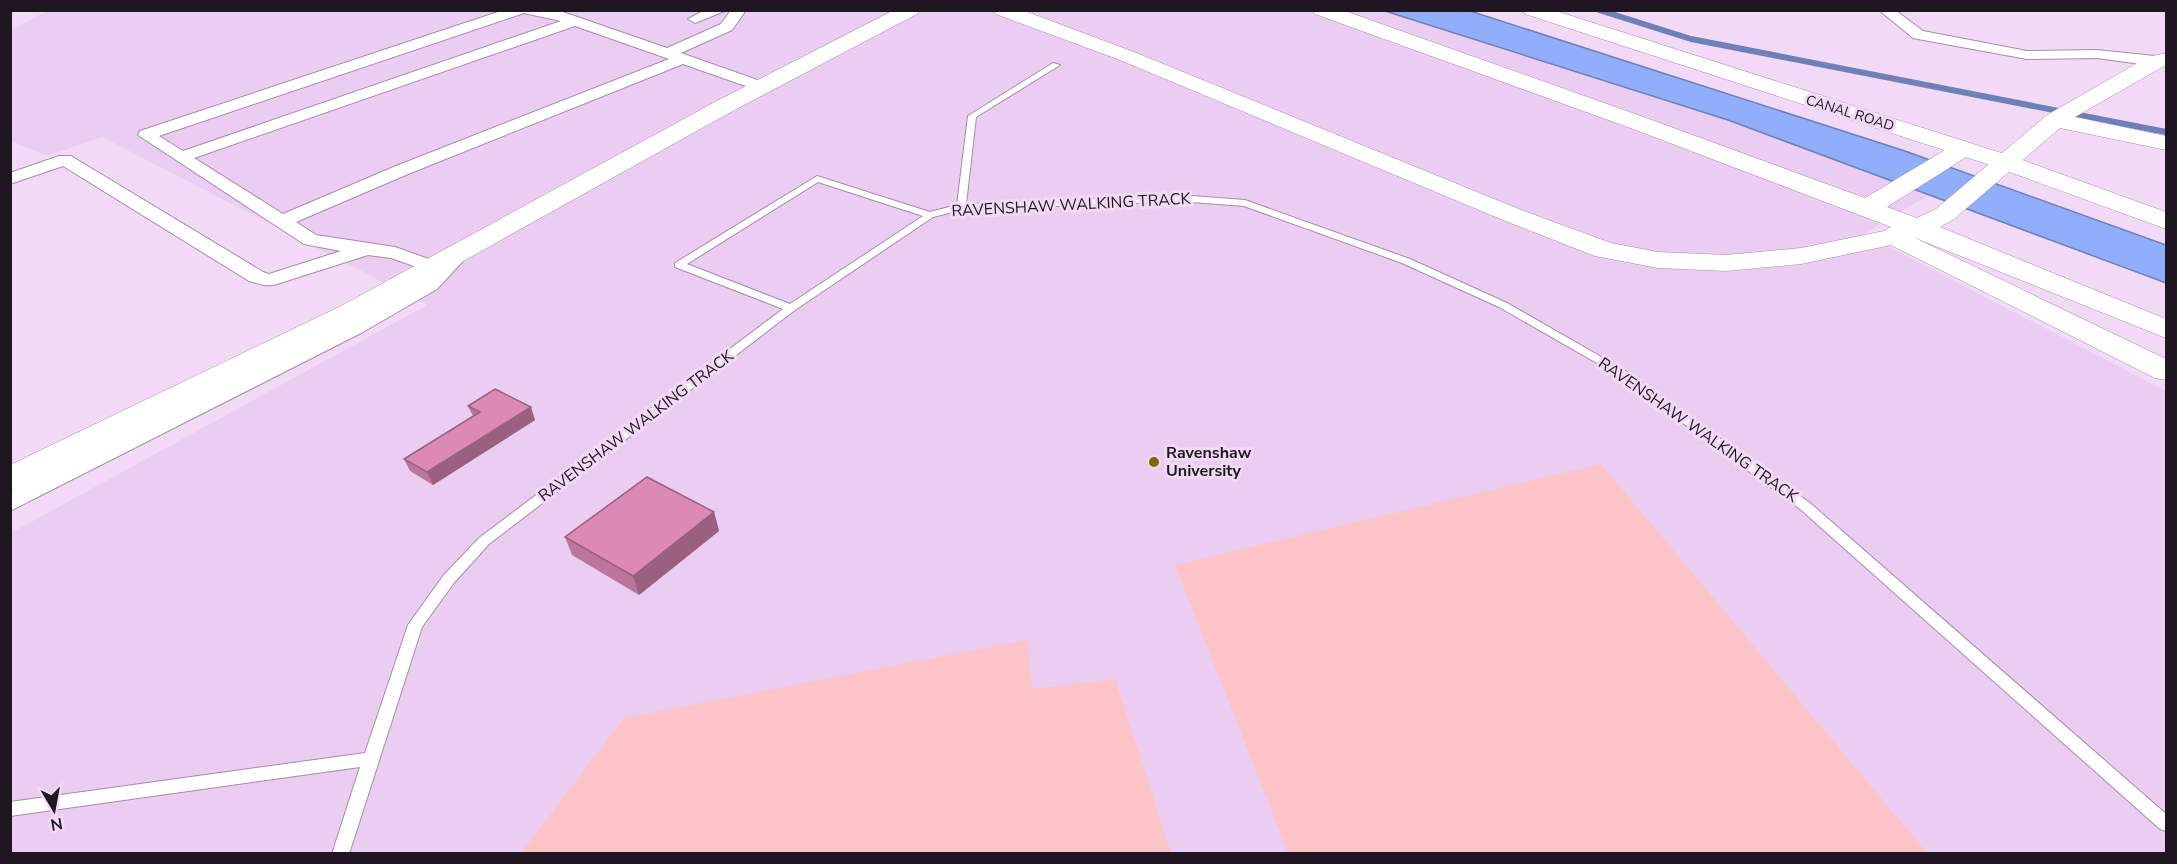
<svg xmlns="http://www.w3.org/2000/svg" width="2177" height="864" viewBox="0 0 2177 864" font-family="'Nunito Sans',sans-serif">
	<rect width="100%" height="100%" fill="#f2daf7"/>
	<polygon fill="#eacdf0" points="48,10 1385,11 1728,120 1929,195 1864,234 2166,391 2166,853 11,853 11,533 427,305 102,137 47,156 11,141 10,31"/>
	<g fill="#fdc4c8">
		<polygon points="1601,464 1927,853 1288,853 1175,565"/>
		<polygon points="1027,640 1032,689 1115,679 1171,853 521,853 624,718"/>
	</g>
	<polygon fill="#90aef9" stroke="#6e80b8" stroke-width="1.5" points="1385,11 1470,11 1905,151 2166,245 2166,283 1728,120"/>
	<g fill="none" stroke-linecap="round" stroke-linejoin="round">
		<polyline stroke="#6e80b8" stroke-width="6" points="1599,10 1691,39 2166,132"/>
		<g stroke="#a48ea9" stroke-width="2">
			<path id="lane" d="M 1053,63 L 1060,65 L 976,117 L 966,204 L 1179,195 L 1245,200 L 1410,259 L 1507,303 L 1624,370 L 1810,503 L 2166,814 L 2166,831 L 2160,829 L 1800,509 L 1616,374 L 1499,307 L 1402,263 L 1244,206 L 1179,201 L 961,210 L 933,217 L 795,310 L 489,544 L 453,584 L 422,627 L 349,854 L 332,854 L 360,767 L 10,816 L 10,802 L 365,753 L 408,625 L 443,576 L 479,538 L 783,309 L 675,267 L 675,263 L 817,176 L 930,212 L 957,205 L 968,116 ZM 818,182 L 923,216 L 790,304 L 687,264 Z"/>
		</g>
		<g stroke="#a48ea9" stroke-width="2">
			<g id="street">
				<path d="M 504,10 L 557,10 L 667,48 L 721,24 L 731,10 L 746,10 L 732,30 L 681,53 L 769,84 L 771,87 L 763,92 L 757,90 L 683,64 L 408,174 L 296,222 L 316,235 L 395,247 L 440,263 C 447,256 451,253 461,256 L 464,260 L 437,289 L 363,332 L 10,511 L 10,491 L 347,322 L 423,281 L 431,272 L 391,258 L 368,255 L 277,284 C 267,287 259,284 249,281 L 63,166 L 10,184 L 10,173 L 59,156 L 71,156 L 263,272 L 269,274 L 341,251 L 304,244 L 138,135 L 140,131 ZM 524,13 L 561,21 L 183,151 L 159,136 ZM 575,26 L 669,59 L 396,166 L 283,214 L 194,158 Z"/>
				<polygon points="705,10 727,10 695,23 688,19"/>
				<polygon points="1879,10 1895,10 1923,31 2027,51 2097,50 2155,56 2163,61 2155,66 2097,58 2027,59 1918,39 1913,38"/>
			</g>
		</g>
		<g stroke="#a48ea9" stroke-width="1">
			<g id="secondary">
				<polygon points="894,10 919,10 917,14 729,113 361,318 22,487 10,490 10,465 341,306 713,103"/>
				<polygon points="994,10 1022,10 1134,52 1521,210 1611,243 1658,252 1726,255 1801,248 1884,231 1891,227 1633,129 1315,14 1313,10 1342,10 1649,119 1865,198 1955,144 1963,142 1971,144 1975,149 1971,154 1887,207 1917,218 1936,209 2047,115 2148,57 2166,53 2166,65 2075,117 2166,136 2166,150 2060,128 1954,219 1940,227 2166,319 2166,338 1913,237 2166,359 2166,380 2155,378 1891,245 1801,264 1726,271 1658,268 1595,256 1503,220 1120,60 996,14"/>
			</g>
		</g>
		<g stroke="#a48ea9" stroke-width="1">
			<polygon id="primary" points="1523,10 1553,10 2014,157 2166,212 2166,229 1996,167 1525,14"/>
		</g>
		<use href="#lane" fill="#fff" fill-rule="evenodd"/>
		<use href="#street" fill="#fff" fill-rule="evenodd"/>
		<use href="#secondary" fill="#fff" fill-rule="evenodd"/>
		<use href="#primary" fill="#fff" fill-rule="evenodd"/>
		<polyline stroke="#5d5060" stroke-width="3" stroke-dasharray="4.5 4.5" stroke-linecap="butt" points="10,12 13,10"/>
	</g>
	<g fill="#bc769c">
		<polygon points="468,406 535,420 433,485 410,471 404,459 473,416"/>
		<polygon points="714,512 719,531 639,595 572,555 565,537"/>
	</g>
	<g fill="#99607f">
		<polygon points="531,407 535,420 433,485 427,472"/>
		<polygon points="714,512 719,531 639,595 633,576"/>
	</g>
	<g fill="#db89b5" stroke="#99607f" stroke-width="1.5">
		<polygon points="495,389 531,407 427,472 404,459 480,412 468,406"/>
		<polygon points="647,477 714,512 633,576 565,537"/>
	</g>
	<circle fill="#806902" stroke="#f2daf7" stroke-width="2" cx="1154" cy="462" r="6"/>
	<g text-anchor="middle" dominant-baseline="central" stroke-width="6" stroke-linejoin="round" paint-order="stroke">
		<g font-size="14" fill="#1f1621" stroke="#f2daf7">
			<text transform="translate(1850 113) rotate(17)">CANAL ROAD</text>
		</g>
		<g font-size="16" fill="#1f1621" stroke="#f2daf7">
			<text transform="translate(1071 205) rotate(-3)">RAVENSHAW WALKING TRACK</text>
			<text transform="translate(636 426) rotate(-37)">RAVENSHAW WALKING TRACK</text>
			<text transform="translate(1698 430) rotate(35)">RAVENSHAW WALKING TRACK</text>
		</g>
		<g font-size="16" font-weight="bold" fill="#1f1621" stroke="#f2daf7" text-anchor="start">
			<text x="1166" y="453">Ravenshaw<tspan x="1166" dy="18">University</tspan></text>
		</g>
	</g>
	<rect width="2177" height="864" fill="none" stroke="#1f1621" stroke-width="24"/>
	<g transform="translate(54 810) rotate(170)" stroke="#f2daf7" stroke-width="4.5" paint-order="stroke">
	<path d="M0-4.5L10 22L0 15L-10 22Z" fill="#1f1621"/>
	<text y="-9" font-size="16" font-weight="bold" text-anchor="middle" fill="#1f1621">N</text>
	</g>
</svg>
